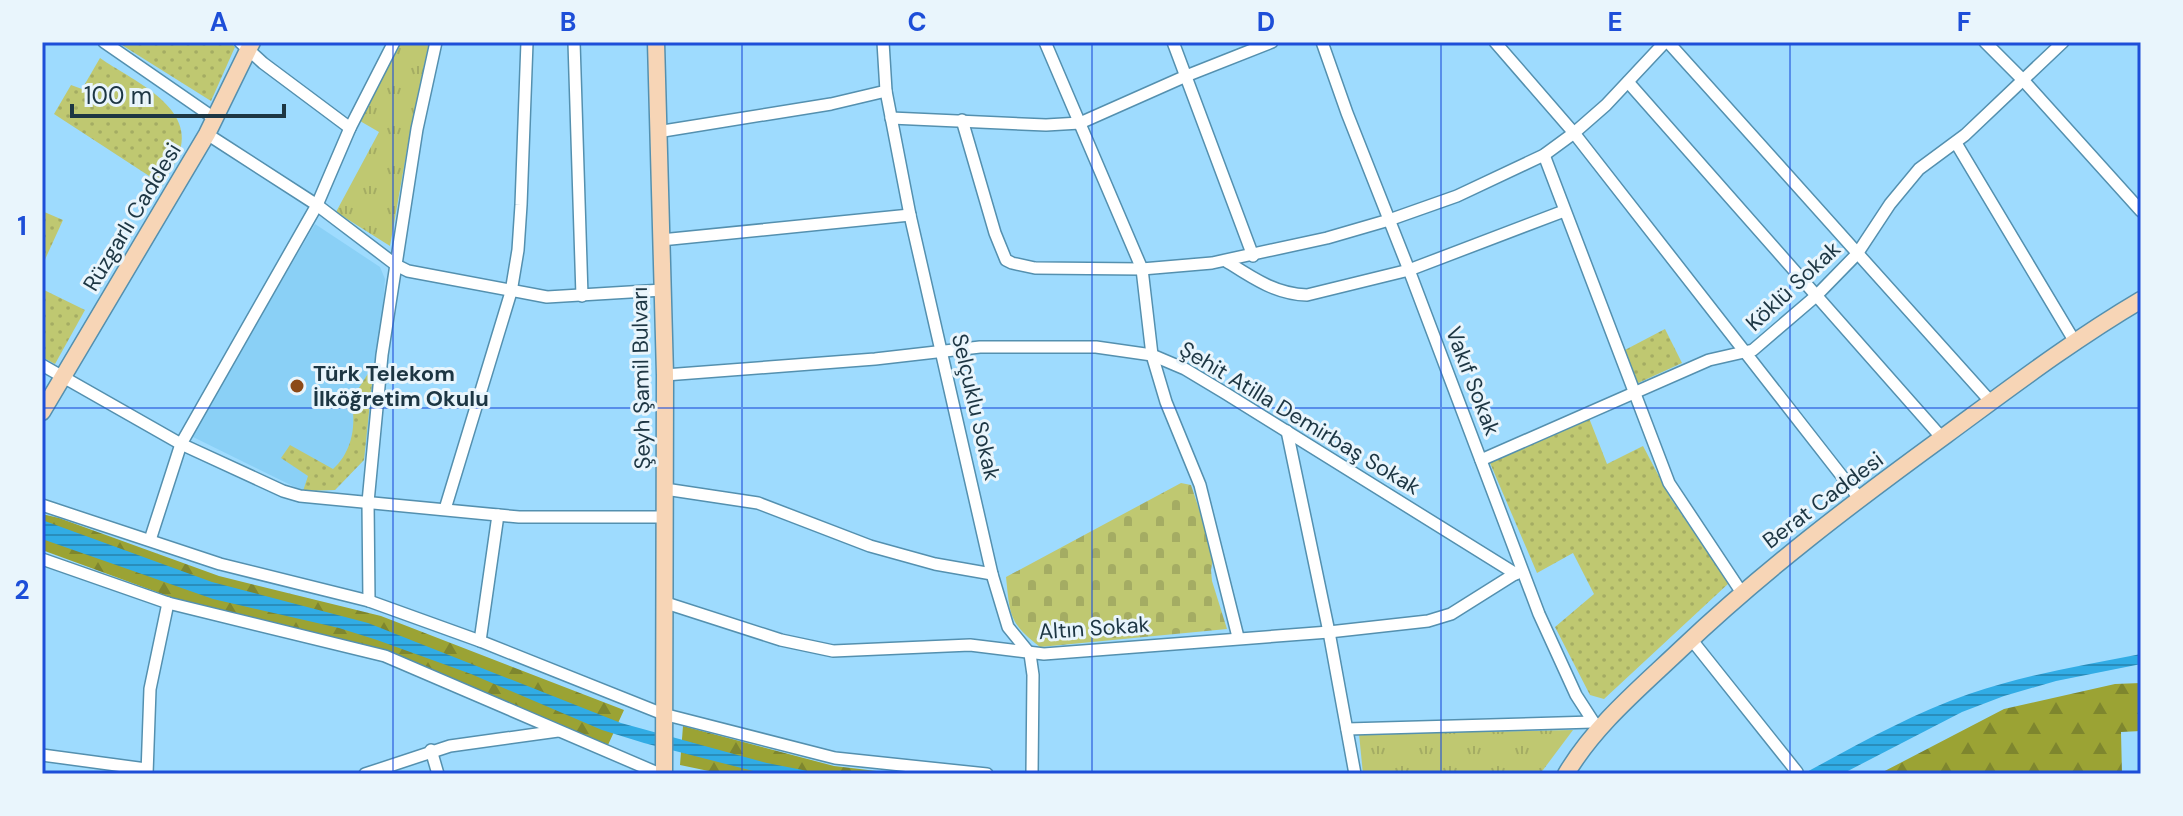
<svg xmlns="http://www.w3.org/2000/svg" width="2183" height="816" viewBox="0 0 2183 816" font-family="'DM Sans',sans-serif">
	<defs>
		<pattern id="grass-dots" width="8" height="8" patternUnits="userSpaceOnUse" patternTransform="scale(2)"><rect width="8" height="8" fill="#bfc871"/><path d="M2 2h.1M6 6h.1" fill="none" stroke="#a4ac63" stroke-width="1.8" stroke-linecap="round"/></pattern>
		<pattern id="forest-firs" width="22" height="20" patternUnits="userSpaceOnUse" patternTransform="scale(2)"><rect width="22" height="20" fill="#9ba334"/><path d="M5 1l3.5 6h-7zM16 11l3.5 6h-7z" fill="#7e862e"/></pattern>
		<pattern id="cemetery-stones" width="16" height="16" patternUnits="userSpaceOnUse" patternTransform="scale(2)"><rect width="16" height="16" fill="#bfc871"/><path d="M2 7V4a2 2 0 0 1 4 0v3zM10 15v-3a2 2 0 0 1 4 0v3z" fill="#a4ac63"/></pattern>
		<pattern id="park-tufts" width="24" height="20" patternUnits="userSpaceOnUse" patternTransform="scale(2)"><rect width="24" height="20" fill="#bfc871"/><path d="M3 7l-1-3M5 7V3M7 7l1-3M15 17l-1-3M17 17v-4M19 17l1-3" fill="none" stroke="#a4ac63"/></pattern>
		<pattern id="water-rules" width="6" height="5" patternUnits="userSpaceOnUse" patternTransform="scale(2)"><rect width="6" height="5" fill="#31ace5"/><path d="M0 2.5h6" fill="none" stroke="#298dbb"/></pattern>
	</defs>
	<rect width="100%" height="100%" fill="#9edbfe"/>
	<polygon fill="#8ad0f6" points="315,224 380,267 385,279 381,336 364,460 335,490 303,491 191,436"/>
	<g fill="url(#grass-dots)">
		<polygon points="117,42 230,42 235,47 211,101"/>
		<path d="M 100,58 C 131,80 194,105 180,151 C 176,163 168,174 163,185 L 54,114 L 71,85 L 82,89 Z"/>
		<polygon points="42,211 63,220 42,266"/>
		<polygon points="42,289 85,310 55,364 42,357"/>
		<polygon points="1665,329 1682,363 1636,384 1623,351"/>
		<path d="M 374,364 L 364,460 L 335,490 L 303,491 L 308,476 L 281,458 L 290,445 L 333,469 C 349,455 355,433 353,412 L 347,407 Z"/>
		<polygon points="1589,418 1607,464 1643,446 1671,499 1729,583 1604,699 1590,695 1555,627 1594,594 1573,553 1537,573 1490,463"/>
	</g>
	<g fill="url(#forest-firs)">
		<polygon points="42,514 59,518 219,576 381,616 624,710 608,745 365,645 184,602 42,550"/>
		<polygon points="2141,683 2141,731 2121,732 2122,774 1879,774 2004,709 2115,684"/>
		<polygon points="683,726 834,766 902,774 723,774 680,765"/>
	</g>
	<path fill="url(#cemetery-stones)" d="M 1181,483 L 1191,485 L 1214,554 L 1211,570 L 1212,581 L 1227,629 L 1040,647 C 1009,623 1010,615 1006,577 Z"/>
	<g fill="url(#park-tufts)">
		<polygon points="399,42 429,42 410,133 390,246 336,212 379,132 360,121"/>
		<polygon points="1573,730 1540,774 1363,774 1359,734"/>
	</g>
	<g fill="url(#water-rules)">
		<polygon points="42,520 212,582 368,623 621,723 767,763 823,774 765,774 644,743 602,730 471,674 377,640 339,628 213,599 42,539"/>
		<path d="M 2141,654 L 2141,664 L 2056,681 L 2004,696 L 1962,712 L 1842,774 L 1803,774 C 1857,745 1911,714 1969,694 C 2025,675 2083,665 2141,654 Z"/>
	</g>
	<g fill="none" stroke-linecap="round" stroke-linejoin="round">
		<g stroke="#5490af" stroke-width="14">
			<g id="street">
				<polyline points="104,42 214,118"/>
				<polyline points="240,42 263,63 350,128"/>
				<polyline points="574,42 582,296"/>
				<polyline points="883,42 886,91 910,215 992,574 1008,627 1030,654 1033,675 1032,774"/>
				<polyline points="1045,42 1142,269 1152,355 1166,402 1200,485 1238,637"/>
				<polyline points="1173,42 1253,256"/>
				<polyline points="1322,42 1347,113 1409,270 1539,614 1576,695 1598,729"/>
				<polyline points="1495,42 1574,133 1859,498"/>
				<polyline points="1668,42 1991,402"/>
				<polyline points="1985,42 2023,80 2141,211"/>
				<polyline points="1628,82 1942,438"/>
				<polyline points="891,118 1046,125 1080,123 1186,76 1272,42"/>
				<polyline points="962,120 995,233 1006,260 1012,263 1035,268 1142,269 1212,263 1327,238 1389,220 1457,196 1544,155 1574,133 1606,105 1665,42"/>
				<polyline points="657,132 831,104 886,91"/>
				<polyline points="207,134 317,205 396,265 408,271 547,297 663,290"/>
				<polyline points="1956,143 2075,342"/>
				<polyline points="1544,155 1669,483 1742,593"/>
				<polyline points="661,240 910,215"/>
				<path d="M 1226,261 C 1251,277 1275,294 1307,295 L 1409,270 L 1564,211"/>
				<polyline points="42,365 181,444 283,491 300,496 519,517 663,517"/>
				<polyline points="665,375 875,359 980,347 1096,347 1152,355 1185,369 1225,393 1516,574"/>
				<polyline points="1287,431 1329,632 1355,774"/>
				<polyline points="1481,460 1709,360 1753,350 1816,296 1857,254 1890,204 1919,169 1965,135 2063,42"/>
				<polyline points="665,489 758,503 870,546 935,564 992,574"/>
				<polyline points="42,505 220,564 369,601 480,641 663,714 835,758 987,774"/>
				<polyline points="445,509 511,292 518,250 521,205 527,42"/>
				<polyline points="150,540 181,444 317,205 350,128 394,42"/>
				<polyline points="42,559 168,603 385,656 660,774"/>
				<polyline points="369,601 368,502 382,355 417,129 436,42"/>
				<polyline points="663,602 781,640 833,651 970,645 1044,654 1329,632 1428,621 1451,614 1521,570"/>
				<polyline points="1691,639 1797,772"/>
				<polyline points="480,641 498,515"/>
				<polyline points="1347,729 1593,722"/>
				<polyline points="431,750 438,774"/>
				<polyline points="42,755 146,769"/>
				<polyline points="147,774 150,689 168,603"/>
				<polyline points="365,774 450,746 558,731"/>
			</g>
		</g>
		<g stroke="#5490af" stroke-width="19">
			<g id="secondary">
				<polyline points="656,42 665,375 664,774"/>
				<polyline points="42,412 207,134 252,42"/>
				<path d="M 1566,774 C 1595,725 1640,688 1681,649 C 1764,570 1854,502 1946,435 C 2010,388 2073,340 2141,300"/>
			</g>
		</g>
		<use href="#street" stroke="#fff" stroke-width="11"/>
		<use href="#secondary" stroke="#f7d5b6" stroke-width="16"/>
	</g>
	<path fill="none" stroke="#1d4ed8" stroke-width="2" stroke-opacity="0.55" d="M 393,42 L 393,774M 742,42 L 742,774M 1092,42 L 1092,774M 1441,42 L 1441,774M 1790,42 L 1790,774M 42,408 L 2141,408"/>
	<circle fill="#8c4a17" stroke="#e9f5fc" stroke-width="3" cx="297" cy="386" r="8"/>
	<g text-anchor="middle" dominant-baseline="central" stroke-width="6" stroke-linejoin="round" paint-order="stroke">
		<g font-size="22" fill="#1d3643" stroke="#e9f5fc">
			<text transform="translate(132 217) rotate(-59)">Rüzgarlı Caddesi</text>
			<text transform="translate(1793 286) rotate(-43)">Köklü Sokak</text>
			<text transform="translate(641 378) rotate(-91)">Şeyh Şamil Bulvarı</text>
			<text transform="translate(1473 381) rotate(69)">Vakıf Sokak</text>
			<text transform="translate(976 407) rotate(77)">Selçuklu Sokak</text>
			<text transform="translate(1300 418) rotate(31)">Şehit Atilla Demirbaş Sokak</text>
			<text transform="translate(1823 500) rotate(-37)">Berat Caddesi</text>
			<text transform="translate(1094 628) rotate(-4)">Altın Sokak</text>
		</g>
		<g font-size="22" font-weight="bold" fill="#1d3643" stroke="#e9f5fc" text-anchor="start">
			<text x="313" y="373">Türk Telekom<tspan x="313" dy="25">İlköğretim Okulu</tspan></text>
		</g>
	</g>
	<rect width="2183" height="816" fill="none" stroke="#e9f5fc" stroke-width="88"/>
	<path d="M72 104v12h212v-12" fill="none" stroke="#1d3643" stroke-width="4"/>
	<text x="84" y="104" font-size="24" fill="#1d3643" stroke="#e9f5fc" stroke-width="6" paint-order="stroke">100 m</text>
	<rect x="44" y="44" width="2095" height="728" fill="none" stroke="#1d4ed8" stroke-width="3"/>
	<g font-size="26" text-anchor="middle" font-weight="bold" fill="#1d4ed8">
		<text x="219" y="31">A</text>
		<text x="568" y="31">B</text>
		<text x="917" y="31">C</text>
		<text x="1266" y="31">D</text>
		<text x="1615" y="31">E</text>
		<text x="1964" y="31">F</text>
		<text x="22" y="235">1</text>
		<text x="22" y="599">2</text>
	</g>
</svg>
